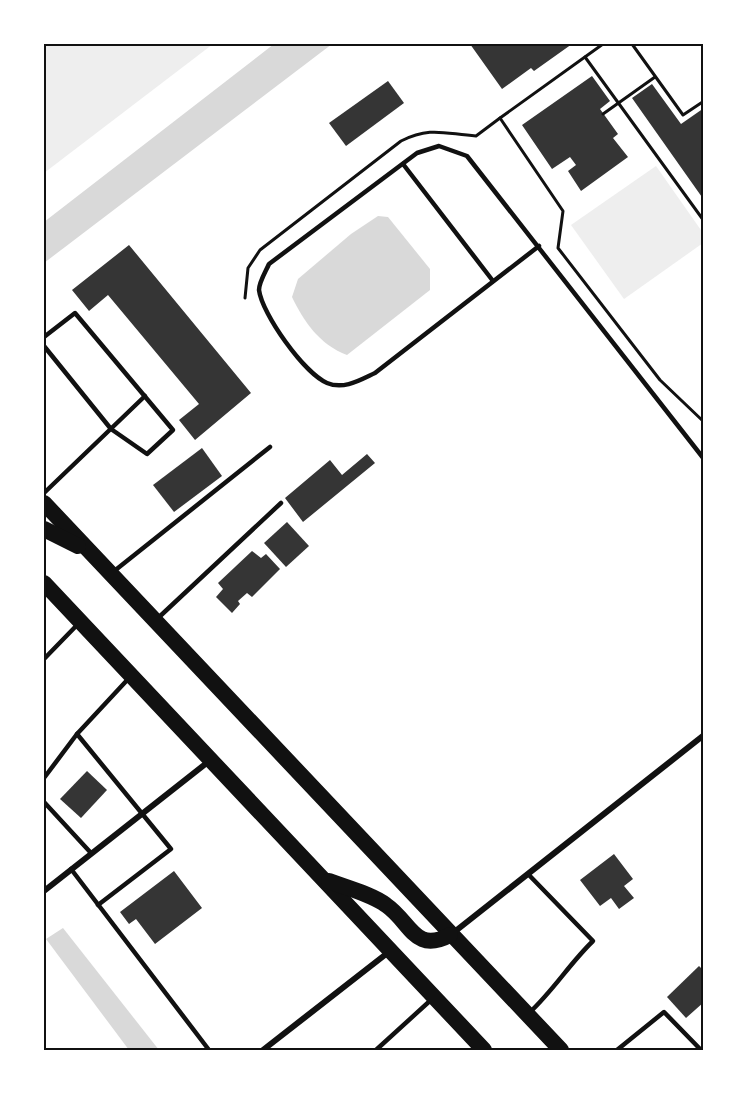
<svg xmlns="http://www.w3.org/2000/svg" width="747" height="1094" viewBox="0 0 747 1094" font-family="Manrope,sans-serif">
	<rect width="100%" height="100%" fill="#fff"/>
	<g fill="#eee">
		<polygon points="44,44 213,44 44,173"/>
		<polygon points="656,166 703,233 703,243 624,299 571,225"/>
	</g>
	<g fill="#d9d9d9">
		<polygon points="274,44 332,44 44,263 44,222"/>
		<path d="M 378,216 L 388,217 L 430,269 L 430,290 L 347,355 C 320,345 304,322 292,297 L 298,279 L 351,234 Z"/>
		<polygon points="63,928 159,1050 129,1050 46,939"/>
	</g>
	<g fill="#353535">
		<polygon points="470,44 572,44 534,71 531,68 502,89"/>
		<polygon points="592,76 610,101 600,109 618,134 613,138 628,157 581,191 568,171 576,165 570,157 552,169 522,125"/>
		<polygon points="388,81 404,103 346,146 329,123"/>
		<polygon points="652,84 681,124 704,108 704,200 632,98"/>
		<polygon points="129,245 251,393 195,440 179,420 199,404 108,295 89,311 72,290"/>
		<polygon points="202,448 222,476 174,512 153,485"/>
		<polygon points="367,454 375,463 303,522 285,498 330,460 342,475"/>
		<polygon points="287,522 309,546 286,567 264,543"/>
		<polygon points="252,551 261,558 266,554 280,569 252,597 247,593 238,601 240,604 232,613 216,597 223,589 218,583"/>
		<polygon points="87,771 107,790 81,818 60,799"/>
		<polygon points="614,854 633,879 624,886 634,898 619,909 611,898 600,906 580,880"/>
		<polygon points="174,871 202,908 155,944 136,919 129,924 120,912"/>
		<polygon points="699,966 704,971 704,1002 686,1018 667,997"/>
	</g>
	<g fill="none" stroke-linecap="round" stroke-linejoin="round">
		<g stroke="#111" stroke-width="3">
			<polyline points="632,44 683,115 704,101"/>
			<polyline points="585,57 704,221"/>
			<polyline points="603,114 655,77"/>
			<polyline points="500,118 603,44"/>
			<path d="M 245,298 L 248,268 L 260,250 L 401,141 C 431,126 445,134 476,136 L 500,118 L 563,211 L 558,248 L 660,380 L 704,422"/>
		</g>
		<g stroke="#111" stroke-width="4.5">
			<polyline points="403,164 493,281"/>
			<path d="M 539,246 L 375,373 C 360,380 344,390 327,383 C 304,373 262,314 259,290 C 259,282 266,271 269,264 L 417,153 L 439,146 L 467,156 L 704,459"/>
			<polyline points="44,337 75,313 173,430 147,454 111,429 44,346"/>
			<polyline points="44,493 145,396"/>
			<polyline points="113,572 270,447"/>
			<polyline points="157,619 281,503"/>
			<polyline points="44,659 78,624"/>
			<polyline points="44,778 77,734"/>
			<polyline points="44,802 91,853"/>
			<polyline points="71,869 209,1050"/>
			<path d="M 528,874 L 593,941 C 570,963 553,991 529,1013"/>
			<polyline points="98,905 171,849 77,734 130,677"/>
			<polyline points="376,1050 432,999"/>
			<polyline points="617,1050 664,1012 701,1050"/>
		</g>
		<g stroke="#111" stroke-width="6">
			<polyline points="44,891 208,762"/>
			<polyline points="453,933 704,735"/>
			<polyline points="263,1050 390,951"/>
		</g>
		<g stroke="#111" stroke-width="16">
			<polyline points="44,503 561,1050"/>
			<polyline points="44,529 78,546"/>
			<polyline points="44,583 484,1050"/>
			<path d="M 329,881 C 347,888 371,894 386,905 C 411,922 414,954 450,935"/>
		</g>
	</g>
	<rect width="747" height="1094" fill="none" stroke="#ffffff" stroke-width="90"/>
	<rect x="45" y="45" width="657" height="1004" fill="none" stroke="#111" stroke-width="2"/>
</svg>
